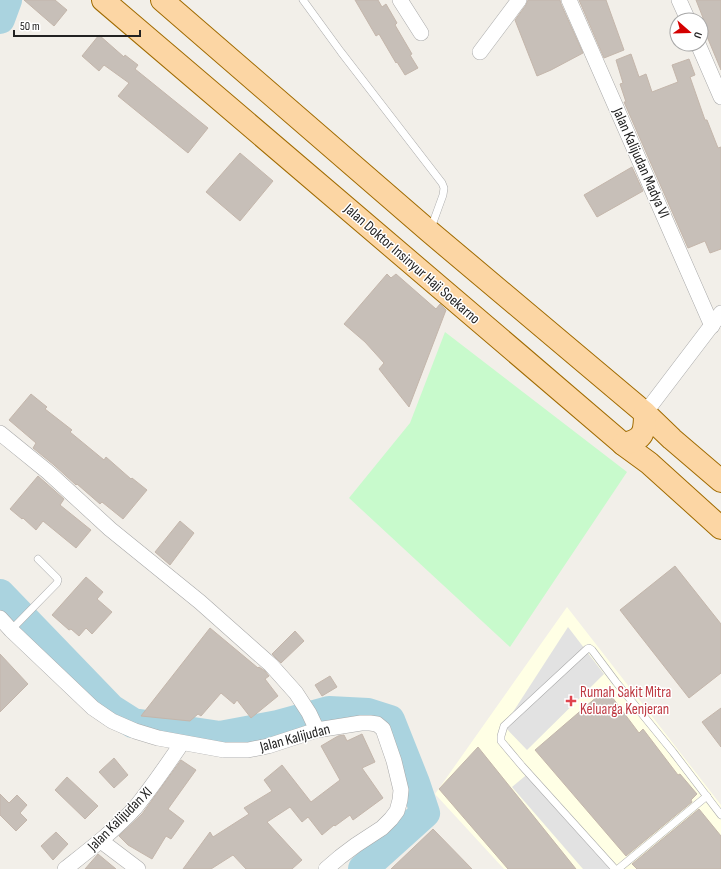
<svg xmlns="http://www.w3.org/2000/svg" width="721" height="869" viewBox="0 0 721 869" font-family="'Sofia Sans Condensed',sans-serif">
	<rect width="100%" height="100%" fill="#f2efe9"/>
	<polygon fill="#ffffe5" points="567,607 721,805 721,869 504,869 435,794"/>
	<polygon fill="#c8facc" points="445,332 627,472 510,647 349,498 410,423"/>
	<g fill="#e2e2e2">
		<polygon points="568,627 604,674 527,750 504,726"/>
		<polygon points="530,772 616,869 583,869 512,787"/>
	</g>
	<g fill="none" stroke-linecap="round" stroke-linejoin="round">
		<g stroke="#aad3df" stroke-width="30">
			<polyline points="0,19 7,0"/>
			<polyline points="0,594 111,709 133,723 220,736 278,725 329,711 368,713 390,720 415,783 425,813 363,869"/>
		</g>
	</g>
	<g fill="#c7bfb8" stroke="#c4b6ab">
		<polygon points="24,0 55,0 67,10 54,26"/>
		<polygon points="355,0 378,0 382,7 386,4 397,23 395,25 412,54 410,55 418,68 405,75 397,62 396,63 379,34 376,36"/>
		<polygon points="528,0 560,0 561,4 583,53 551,70 537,76 515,20 526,5"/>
		<polygon points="579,0 606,0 624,50 604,58"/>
		<polygon points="696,0 721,0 721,70 706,34 709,33"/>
		<polygon points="99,35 124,57 125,55 138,65 135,69 208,128 188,153 118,96 129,83 104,65 99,71 82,56"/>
		<polygon points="631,54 639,77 646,74 652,92 678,82 672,65 689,59 695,75 690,77 705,120 707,120 718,148 721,147 721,249 710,253 705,241 688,248 624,102 626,102 620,84 623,83 616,60"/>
		<polygon points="240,153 273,181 240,221 206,192"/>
		<polygon points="632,167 643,191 597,217 584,195"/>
		<polygon points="387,274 391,278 396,274 436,309 440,304 446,310 409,407 379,369 384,363 365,342 344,324"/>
		<polygon points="31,394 47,407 45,409 72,430 70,432 104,460 106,457 131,479 132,478 147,490 123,519 102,502 100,504 77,484 76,485 54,465 33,448 36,443 9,420"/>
		<polygon points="38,476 64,499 60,505 91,530 76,548 43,521 36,530 23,518 22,519 10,509"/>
		<polygon points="180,521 194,533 170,565 155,552"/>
		<polygon points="675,566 721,624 721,673 689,698 620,610"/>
		<polygon points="86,577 103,592 97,599 112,612 92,634 86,628 79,636 71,629 69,630 52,615"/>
		<polygon points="210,628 258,668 259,667 265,671 269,676 265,679 278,696 251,718 237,700 234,704 221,693 201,716 198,714 190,721 141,716"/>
		<polygon points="295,631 304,641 281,663 272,654"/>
		<polygon points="0,654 28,684 0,712"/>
		<polygon points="330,676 337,687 322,696 315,685"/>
		<polygon points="606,689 639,733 643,729 678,775 680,774 697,794 691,800 692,802 626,856 535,750"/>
		<polygon points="721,708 721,747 702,722"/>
		<polygon points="362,734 375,762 362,768 383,798 353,820 350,815 335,826 334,825 322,835 308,817 302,822 290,807 267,822 302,860 292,869 246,869 233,855 211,869 183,869 210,832 213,837 249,814 244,808 272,791 264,780 282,765 311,802 340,780 321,746 338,736 344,735 347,741"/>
		<polygon points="478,747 576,869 508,869 439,789"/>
		<polygon points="114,758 128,775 114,788 99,772"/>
		<polygon points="181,760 196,770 168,809 184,821 171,839 166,836 152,859 128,845 119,836 142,814"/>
		<polygon points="67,777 98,806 85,819 55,790"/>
		<polygon points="0,794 9,803 17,795 27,805 20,813 27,820 16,831 0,815"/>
		<polygon points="699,809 721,836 721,869 637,869 632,864"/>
		<polygon points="433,829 472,869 391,869"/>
		<polygon points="56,832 68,844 53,860 41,846"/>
		<polygon points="98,854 116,869 85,869"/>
	</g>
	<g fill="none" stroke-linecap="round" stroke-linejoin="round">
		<g stroke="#a9a9a9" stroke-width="8">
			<g id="lane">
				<polyline points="303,0 341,52 442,183 444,188 443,195 431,228"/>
				<polyline points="11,630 57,583 58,580 57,578 38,559"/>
				<polyline points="615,869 522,766 501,741 501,736 504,726 587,649 589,648 592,650 616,682 673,752 721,815"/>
				<polyline points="618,869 707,796"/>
			</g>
		</g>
		<g stroke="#a9a9a9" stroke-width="16">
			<g id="street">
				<polyline points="400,0 421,33"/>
				<polyline points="569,0 712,326"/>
				<polyline points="679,0 688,20"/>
				<polyline points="698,44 721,97"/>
				<polyline points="480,52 519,0"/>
				<polyline points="645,413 721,313"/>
				<polyline points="0,433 48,472 110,529 200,602 271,665 296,693 309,713 317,730"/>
				<polyline points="0,618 11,630 93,708 112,721 135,731 158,738 224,750 248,750 268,746 317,730 361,723 370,723 377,724 383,729 394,761 401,790 400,800 397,811 391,819 382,828 356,845 340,857 326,869"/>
				<polyline points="101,841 138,869"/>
				<path d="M 65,869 C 89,850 114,831 135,808 C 152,787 167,765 182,743"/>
			</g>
		</g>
		<g stroke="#a06b00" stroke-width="24">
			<g id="primary">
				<polyline points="103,0 519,355 623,444 649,463 721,528"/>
				<polyline points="162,0 430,232 645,413 672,439 721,481"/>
				<path d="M 623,444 C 644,440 645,432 645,413"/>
			</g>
		</g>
		<use href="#lane" stroke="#fff" stroke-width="7"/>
		<use href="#street" stroke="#fff" stroke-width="15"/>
		<use href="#primary" stroke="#fcd6a4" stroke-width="22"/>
	</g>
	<path fill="#e0444e" stroke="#fff" stroke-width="1.5" d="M569 695h4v4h4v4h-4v4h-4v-4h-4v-4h4z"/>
	<g text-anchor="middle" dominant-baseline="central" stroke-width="3" stroke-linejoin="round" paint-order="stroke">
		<g font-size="15" fill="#222" stroke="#fff">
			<text transform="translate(641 163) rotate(66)">Jalan Kalijudan Madya VI</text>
			<text transform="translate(412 264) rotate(41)">Jalan Doktor Insinyur Haji Soekarno</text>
			<text transform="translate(295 738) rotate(-15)">Jalan Kalijudan</text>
			<text transform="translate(120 819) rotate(-45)">Jalan Kalijudan XI</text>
		</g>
		<g font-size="15" fill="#be3a42" stroke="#fff" text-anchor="start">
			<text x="580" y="692">Rumah Sakit Mitra<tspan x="580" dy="17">Keluarga Kenjeran</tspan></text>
		</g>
	</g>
	<g transform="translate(689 32) rotate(110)"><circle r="19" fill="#ffffff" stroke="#a7a7a7"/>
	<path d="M0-3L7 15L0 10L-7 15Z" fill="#d40000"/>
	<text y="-6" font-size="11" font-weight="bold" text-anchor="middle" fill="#222222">U</text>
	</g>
	<path d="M14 30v6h126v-6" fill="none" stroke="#222222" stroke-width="2"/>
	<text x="20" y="30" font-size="12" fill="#222222" stroke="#ffffff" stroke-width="3" paint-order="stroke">50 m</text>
</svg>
